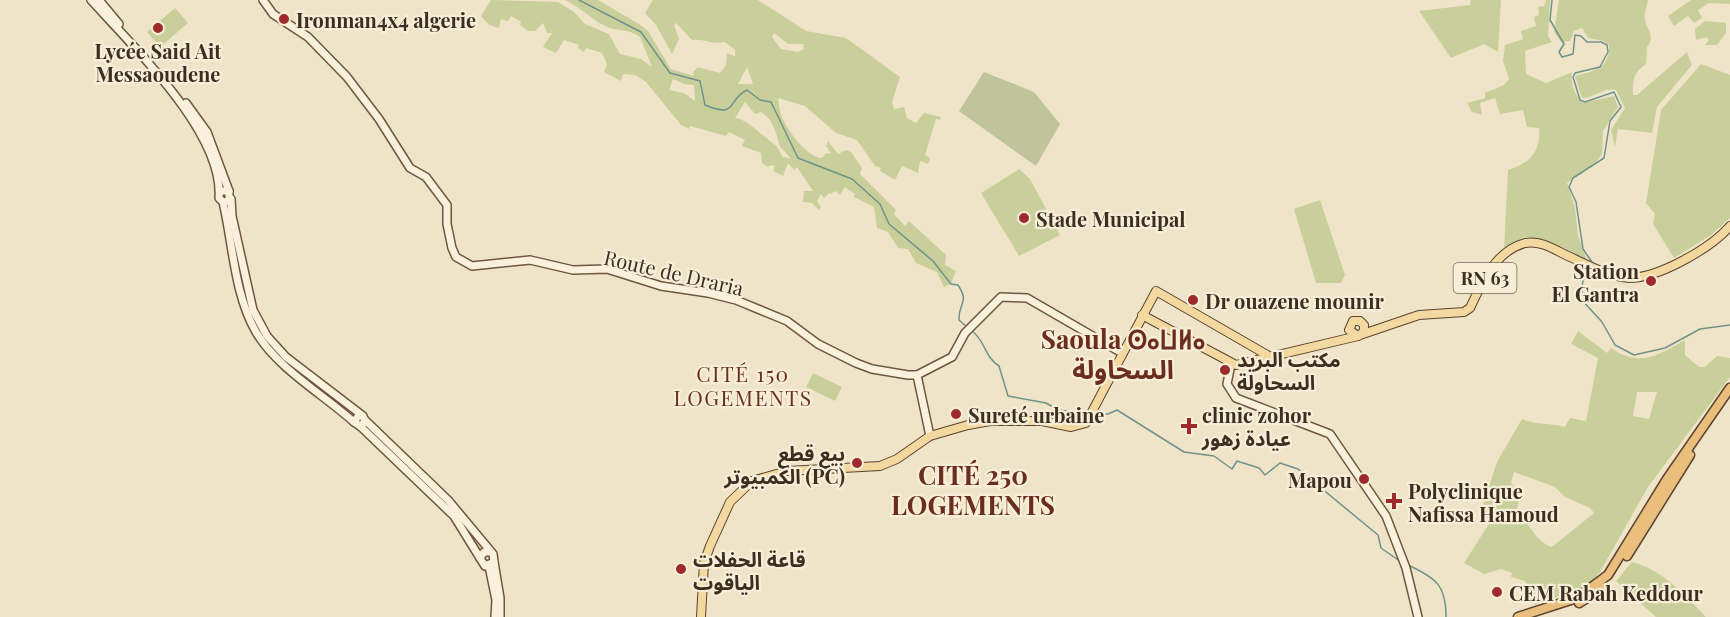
<svg xmlns="http://www.w3.org/2000/svg" width="1730" height="617" viewBox="0 0 1730 617" font-family="'Playfair Display','Noto Sans Arabic','Noto Sans Tifinagh',serif">
	<rect width="100%" height="100%" fill="#f0e4c8"/>
	<g fill="#c9cf9b" fill-rule="evenodd">
		<path d="M 491,0 L 558,2 L 574,12 L 585,24 L 609,34 L 620,54 L 641,59 L 652,67 L 640,37 C 628,28 616,32 605,26 C 591,19 580,7 565,0 L 598,0 L 639,24 L 648,31 L 671,69 L 694,76 L 693,72 L 698,67 L 720,73 L 726,65 L 727,53 L 735,56 L 735,50 L 725,42 C 712,45 704,38 692,40 L 676,23 L 674,25 L 679,39 L 672,54 L 656,25 L 645,13 L 653,0 L 758,0 L 806,31 L 846,38 L 900,77 L 892,102 L 894,109 L 904,107 L 907,118 L 916,123 L 924,113 L 941,117 L 940,120 L 936,119 L 925,155 L 930,158 L 928,164 L 920,161 L 918,173 L 902,166 L 895,180 L 880,171 L 881,168 L 875,166 L 857,140 L 836,133 L 805,106 L 778,98 C 779,102 779,107 780,111 C 783,126 807,158 822,158 L 825,154 L 831,153 L 826,146 L 828,141 L 838,154 L 846,150 L 851,152 L 862,168 L 860,174 L 896,210 L 894,214 L 905,226 L 909,221 L 946,255 L 945,265 L 956,271 L 951,284 L 944,287 L 937,272 L 916,263 L 908,249 L 898,248 L 888,232 L 877,228 L 874,207 L 854,197 L 855,194 L 845,187 L 840,195 L 835,191 L 831,194 L 829,193 L 824,198 L 821,194 L 817,201 L 821,207 L 819,210 L 812,203 L 803,202 L 804,191 L 813,191 L 797,167 L 794,170 L 788,163 L 783,176 L 773,171 L 775,166 L 771,165 L 768,167 L 762,163 L 761,153 L 742,146 L 745,140 L 729,132 L 726,136 L 690,126 L 689,129 L 681,125 L 646,82 L 635,75 L 623,74 L 621,81 L 604,72 L 607,64 L 602,53 L 586,48 L 584,52 L 578,48 L 579,45 L 564,40 L 556,53 L 543,47 L 552,33 L 547,33 L 543,23 L 535,31 L 528,31 L 520,25 L 521,22 L 511,16 L 508,21 L 501,19 L 499,28 L 489,25 L 481,16 ZM 774,33 L 788,44 L 803,44 L 804,49 L 798,52 L 781,49 L 772,37 ZM 747,67 L 753,84 L 738,84 ZM 673,79 L 684,84 L 694,85 L 695,101 L 684,93 L 669,90 ZM 745,102 L 755,114 L 761,112 C 772,118 776,132 779,144 C 781,149 788,154 791,159 L 783,157 C 780,154 779,147 775,145 C 765,138 746,118 735,118 Z"/>
		<polygon points="1471,0 1501,0 1498,52 1484,44 1451,58 1419,11 1470,5"/>
		<path d="M 1546,0 L 1550,0 L 1548,36 L 1552,42 L 1525,51 L 1526,74 L 1546,83 L 1572,72 C 1570,83 1575,96 1583,103 L 1614,96 L 1618,107 L 1603,131 L 1602,154 L 1597,161 L 1567,183 L 1575,208 L 1578,236 L 1587,260 L 1540,239 L 1524,237 L 1504,250 L 1508,170 C 1529,163 1541,153 1539,128 L 1527,127 L 1523,110 L 1500,114 L 1495,98 L 1480,103 L 1482,115 L 1472,112 L 1467,103 L 1485,98 L 1485,93 L 1504,85 L 1509,79 L 1503,61 L 1505,45 L 1523,39 L 1521,31 L 1536,26 L 1534,17 L 1539,15 L 1538,7 L 1544,6 Z"/>
		<path d="M 1559,0 L 1648,0 C 1647,6 1644,14 1645,20 C 1647,30 1656,37 1647,47 L 1646,64 C 1633,73 1633,80 1633,95 L 1637,95 L 1687,52 L 1692,65 L 1657,107 L 1652,133 L 1618,129 L 1615,147 L 1611,130 L 1625,108 L 1616,90 C 1603,87 1595,98 1582,98 L 1575,76 C 1594,71 1610,69 1609,45 L 1603,41 L 1588,38 L 1582,28 L 1574,31 L 1570,41 L 1561,42 L 1554,32 Z"/>
		<polygon points="1691,0 1730,0 1730,4 1709,3 1698,10 1702,18 1694,23 1688,16 1674,26 1668,16"/>
		<polygon points="175,8 188,23 160,47 147,32"/>
		<polygon points="1705,21 1726,23 1726,33 1717,45 1705,45 1709,40 1706,37 1696,40 1695,29"/>
		<polygon points="1701,64 1730,75 1730,218 1711,235 1674,258 1653,224 1655,214 1646,203 1661,110"/>
		<polygon points="1019,169 1030,179 1060,235 1019,256 981,193"/>
		<polygon points="1320,200 1345,275 1341,283 1316,283 1294,209"/>
		<path d="M 1578,331 L 1607,353 L 1611,348 C 1640,368 1658,355 1685,340 L 1685,355 L 1699,367 L 1705,367 L 1717,356 L 1730,358 L 1730,377 L 1648,487 L 1600,572 L 1587,586 L 1535,605 L 1525,581 L 1511,577 L 1512,573 L 1501,569 L 1484,574 L 1464,563 L 1492,519 L 1481,511 L 1497,462 L 1522,419 C 1536,425 1550,423 1565,427 L 1570,418 L 1586,421 L 1598,358 L 1571,344 ZM 1637,392 L 1657,392 L 1649,419 L 1633,416 ZM 1514,472 L 1555,487 L 1565,497 L 1590,508 L 1594,513 L 1552,547 C 1534,541 1533,525 1516,513 L 1520,497 L 1511,482 Z"/>
		<polygon points="813,373 842,387 835,401 806,387"/>
		<path d="M 1632,562 C 1663,570 1684,594 1706,617 L 1656,617 L 1616,581 Z"/>
	</g>
	<polygon fill="#bfc49a" points="984,72 1034,92 1060,124 1036,166 959,111"/>
	<g fill="none" stroke-linecap="round" stroke-linejoin="round">
		<g stroke="#6f938a" stroke-width="1.5">
			<path d="M 579,0 L 641,32 L 670,73 L 700,81 L 705,105 C 739,119 726,100 747,90 L 760,100 L 771,102 L 798,158 L 852,179 L 880,204 L 889,224 L 933,261 L 951,284 L 958,285 C 970,303 958,303 959,320 L 968,328"/>
			<polyline points="1552,0 1550,20 1564,44 1559,52 1562,57 1573,54 1575,35 1581,36 1587,42 1601,42 1607,45 1608,52 1600,67 1575,73 1573,77 1580,100 1585,102 1614,92 1621,107 1610,121 1604,158 1573,178 1569,187 1576,202 1583,249 1594,265"/>
			<polyline points="1593,270 1583,280 1581,299 1602,322 1615,345 1634,355 1665,348 1700,329 1730,325"/>
			<path d="M 972,331 C 985,340 985,358 999,366 L 1008,396 L 1046,403 L 1059,410 L 1087,414"/>
			<polyline points="1095,414 1108,414 1117,410 1184,452 1214,456 1232,469 1237,461 1259,468 1265,475 1280,463 1298,469 1378,535 1381,548 1401,562"/>
			<path d="M 1408,565 C 1436,578 1446,585 1446,617"/>
		</g>
		<g stroke="#6f573f" stroke-width="10">
			<g id="secondary">
				<path d="M 91,0 C 133,47 224,133 219,198 L 223,202 L 229,201 L 229,191 L 221,191"/>
				<polyline points="99,0 119,24"/>
				<polyline points="263,0 273,14 308,37 347,77 379,119 410,168 426,177 447,205 447,224 452,248 456,257 472,266 530,260 573,270 607,269 661,286 708,293 736,300 787,321 818,344 856,363 872,369 908,375 917,375 952,357 965,333 1001,297 1027,298 1122,353"/>
				<polyline points="186,103 207,132 229,191"/>
				<polyline points="231,199 232,216 253,310 267,336 286,357 363,416 365,422 360,426 354,422 359,415"/>
				<path d="M 223,202 C 233,244 234,294 256,332 C 276,367 324,395 354,422"/>
				<polyline points="1231,364 1227,384 1236,398 1330,434 1386,516 1406,568 1418,617"/>
				<polyline points="917,375 930,436"/>
				<polyline points="365,420 448,500 493,554 494,562 485,566 480,558 484,552 489,552"/>
				<polyline points="360,426 454,516 480,558"/>
				<polyline points="494,562 500,598 500,617"/>
				<polyline points="489,566 496,600 495,617"/>
			</g>
		</g>
		<g stroke="#5b4430" stroke-width="10">
			<g id="primary">
				<polyline points="1142,315 1236,365 1358,336"/>
				<path d="M 1360,335 L 1364,331 L 1364,325 L 1360,321 L 1353,321 L 1349,330 L 1358,336 L 1360,335 L 1416,316 L 1419,315 L 1464,312 L 1470,308 C 1482,283 1495,251 1525,243 C 1541,240 1555,250 1568,256 C 1586,264 1609,277 1629,278 C 1659,278 1711,248 1730,226"/>
				<polyline points="701,617 704,563 710,546 730,502 752,481 787,471 880,466 897,459 930,436 968,425 990,421 1042,421 1071,427 1086,423 1156,291 1269,356"/>
			</g>
		</g>
		<g stroke="#5b4430" stroke-width="11">
			<g id="trunk">
				<polyline points="1627,556 1690,455"/>
				<polyline points="1579,603 1603,588"/>
				<polyline points="1518,617 1577,598 1608,575 1667,479 1730,388"/>
			</g>
		</g>
		<use href="#secondary" stroke="#faf1dc" stroke-width="7"/>
		<use href="#primary" stroke="#f3d9a0" stroke-width="8"/>
		<use href="#trunk" stroke="#eabe7c" stroke-width="8"/>
	</g>
	<g fill="#9e2a2b" stroke="#f7eed8" stroke-width="2">
		<circle cx="284" cy="19" r="6"/>
		<circle cx="158" cy="28" r="6"/>
		<circle cx="1024" cy="218" r="6"/>
		<circle cx="1651" cy="281" r="6"/>
		<circle cx="1193" cy="300" r="6"/>
		<circle cx="1225" cy="370" r="6"/>
		<circle cx="956" cy="414" r="6"/>
		<path d="M1186 417h6v6h6v6h-6v6h-6v-6h-6v-6h6z"/>
		<circle cx="857" cy="463" r="6"/>
		<circle cx="1364" cy="479" r="6"/>
		<path d="M1391 492h6v6h6v6h-6v6h-6v-6h-6v-6h6z"/>
		<circle cx="681" cy="569" r="6"/>
		<circle cx="1497" cy="592" r="6"/>
	</g>
	<g text-anchor="middle" dominant-baseline="central" stroke-width="4.5" stroke-linejoin="round" paint-order="stroke">
		<rect fill="#f7eed8" stroke="#756857" stroke-width="1.5" x="1453.5" y="263" width="63" height="30" rx="4.5"/>
		<g font-size="18" font-weight="bold" fill="#3d2e20">
			<text x="1485" y="278">RN 63</text>
		</g>
		<g font-size="20" font-weight="bold" fill="#3d2e20" stroke="#f7eed8" text-anchor="start">
			<text x="296" y="19">Ironman4x4 algerie</text>
			<text x="158" y="50" text-anchor="middle">Lycée Said Ait<tspan x="158" dy="23">Messaoudene</tspan></text>
			<text x="1036" y="218">Stade Municipal</text>
			<text x="1639" y="270" text-anchor="end">Station<tspan x="1639" dy="23">El Gantra</tspan></text>
			<text x="1205" y="300">Dr ouazene mounir</text>
			<text x="1237" y="358">مكتب البريد<tspan x="1237" dy="23">السحاولة</tspan></text>
			<text x="968" y="414">Sureté urbaine</text>
			<text x="1202" y="414">clinic zohor<tspan x="1202" dy="23">عيادة زهور</tspan></text>
			<text x="845" y="452" text-anchor="end">بيع قطع<tspan x="845" dy="23">الكمبيوتر (PC)</tspan></text>
			<text x="1352" y="479" text-anchor="end">Mapou</text>
			<text x="1408" y="490">Polyclinique<tspan x="1408" dy="23">Nafissa Hamoud</tspan></text>
			<text x="693" y="558">قاعة الحفلات<tspan x="693" dy="23">الياقوت</tspan></text>
			<text x="1509" y="592">CEM Rabah Keddour</text>
		</g>
		<g font-size="20" fill="#3d2e20" stroke="#f7eed8">
			<text transform="translate(674 272) rotate(13)">Route de Draria</text>
		</g>
		<g font-size="21" letter-spacing="1.5" fill="#6b2e1e" stroke="#f7eed8">
			<text x="743" y="373">CITÉ 150<tspan x="743" dy="24">LOGEMENTS</tspan></text>
		</g>
		<g font-size="26" font-weight="bold" fill="#6b2e1e" stroke="#f7eed8">
			<text x="1123" y="338">Saoula ⵙⴰⵡⵍⴰ<tspan x="1123" dy="30">السحاولة</tspan></text>
			<text x="973" y="474">CITÉ 250<tspan x="973" dy="30">LOGEMENTS</tspan></text>
		</g>
	</g>
</svg>
